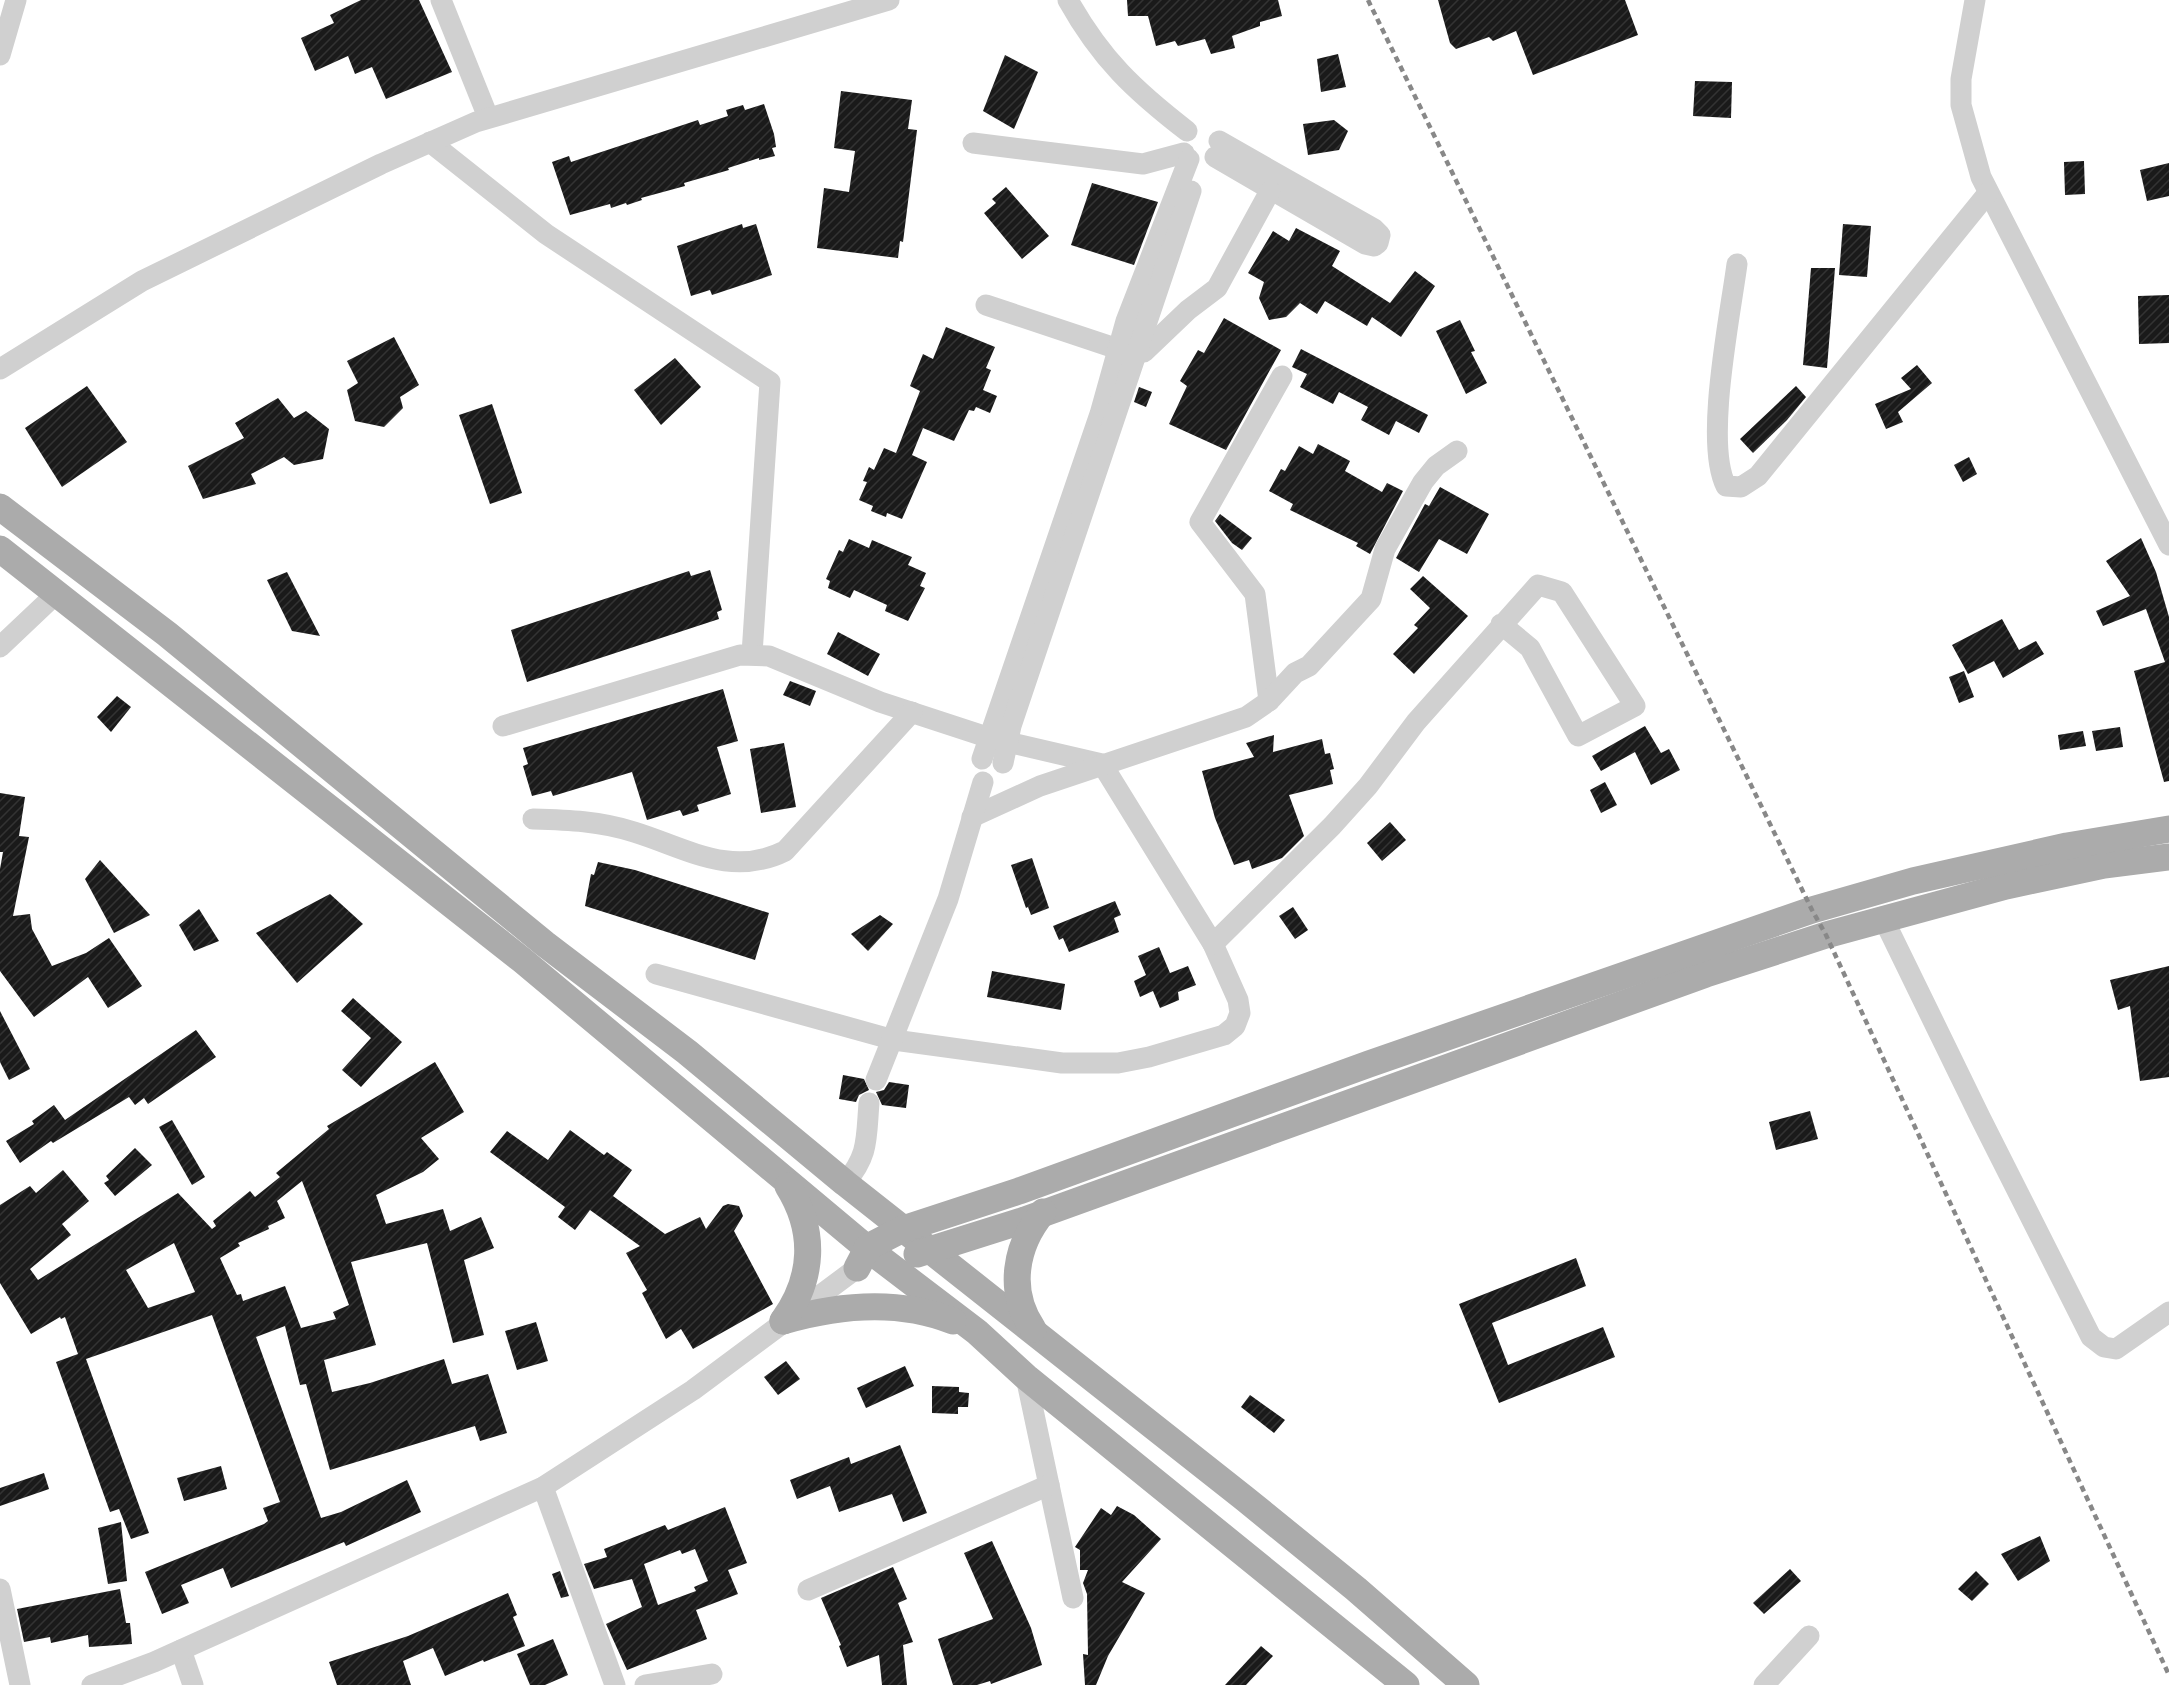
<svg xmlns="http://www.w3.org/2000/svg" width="2169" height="1685" viewBox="0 0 2169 1685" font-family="'DM Sans',sans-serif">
	<defs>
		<pattern id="building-hatch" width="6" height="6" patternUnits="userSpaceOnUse" patternTransform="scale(1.5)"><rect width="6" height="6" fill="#1a1a1a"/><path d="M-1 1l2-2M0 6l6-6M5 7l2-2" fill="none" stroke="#333"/></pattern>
	</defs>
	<rect width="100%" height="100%" fill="#fff"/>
	<g fill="url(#building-hatch)" fill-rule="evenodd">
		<polygon points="361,0 419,0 452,72 386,99 372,67 355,74 348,56 315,71 301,38 334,23 330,15"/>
		<polygon points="1127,0 1278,0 1282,16 1260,22 1260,26 1232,36 1235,48 1211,54 1205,39 1178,46 1175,41 1156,46 1148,16 1128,16"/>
		<polygon points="1438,0 1625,0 1638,35 1533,75 1516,31 1493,41 1489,37 1456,49 1450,43"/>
		<polygon points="1338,54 1346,87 1321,92 1317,59"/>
		<polygon points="1005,55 1038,72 1014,129 983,111"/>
		<polygon points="1695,81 1732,82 1731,118 1693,116"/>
		<polygon points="841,91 912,100 908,129 917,130 903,242 900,241 898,258 817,248 824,188 849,192 855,151 834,148"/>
		<polygon points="764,104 774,134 776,147 772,148 775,156 759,160 759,158 728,168 729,170 684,183 685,186 641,198 642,200 627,205 626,203 611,208 610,204 570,215 552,162 569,156 571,162 698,120 700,125 728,116 726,110 743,105 745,110"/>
		<polygon points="1334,120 1348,131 1339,150 1308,155 1303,124"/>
		<polygon points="2084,161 2085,194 2065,195 2064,162"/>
		<polygon points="2169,163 2169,196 2147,201 2140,170"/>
		<polygon points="1092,183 1158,202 1134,265 1071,245"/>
		<polygon points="1006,187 1049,236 1022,259 984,213 996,203 992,199"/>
		<polygon points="742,224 743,228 756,224 772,275 712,295 710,290 691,296 677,246"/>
		<polygon points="1843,224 1871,226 1867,277 1839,275"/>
		<polygon points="1296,228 1340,251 1332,266 1390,303 1415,271 1435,286 1401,337 1372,317 1367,326 1325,301 1317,314 1300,303 1286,317 1269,320 1259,298 1264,282 1248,273 1273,231 1289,241"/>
		<polygon points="1811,268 1835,268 1827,368 1803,365"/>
		<polygon points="2169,295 2169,343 2139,344 2138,296"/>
		<polygon points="1224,318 1281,350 1226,450 1169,424 1187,386 1180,381 1198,350 1204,353"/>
		<polygon points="1460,320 1475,351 1471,352 1487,383 1466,394 1436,331"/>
		<polygon points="946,327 995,347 986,368 991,370 983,390 997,396 990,413 976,407 974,411 969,410 954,441 923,428 912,455 927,462 902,519 887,513 886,517 871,511 873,506 859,500 867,482 863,481 869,467 874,470 884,448 896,453 920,391 910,386 923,354 933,359"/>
		<polygon points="394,337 419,385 400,397 403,408 384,427 355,421 347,390 358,383 347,361"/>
		<polygon points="1301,349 1428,415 1419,433 1396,421 1389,435 1361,420 1368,407 1339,392 1333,404 1300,387 1307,374 1292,367"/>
		<polygon points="675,358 701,387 661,425 634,390"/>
		<polygon points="1917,365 1932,383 1898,412 1903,422 1886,429 1875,404 1911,389 1901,378"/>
		<polygon points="87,386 127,442 62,487 25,428"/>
		<polygon points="1796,386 1806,397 1787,420 1753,453 1740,439"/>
		<polygon points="1139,387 1152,392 1146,407 1134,402"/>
		<polygon points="278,398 294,418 306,411 329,429 323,459 294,465 284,457 251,474 256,484 203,499 188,466 244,438 235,423"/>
		<polygon points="492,404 522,493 490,504 459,415"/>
		<polygon points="1318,444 1350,461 1345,471 1382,492 1387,483 1403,491 1370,554 1356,546 1358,543 1290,510 1293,504 1269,491 1281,469 1285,471 1299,446 1313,454"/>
		<polygon points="1969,457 1977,474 1963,482 1954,465"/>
		<polygon points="1440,487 1489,514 1467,554 1439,539 1419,572 1396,558 1425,504 1429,506"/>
		<polygon points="1220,514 1252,538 1242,550 1232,543 1215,521"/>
		<polygon points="2141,538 2156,572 2169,617 2169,781 2164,782 2134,671 2165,662 2146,609 2103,626 2096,611 2130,596 2106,561"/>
		<polygon points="849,539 869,548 872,540 900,552 912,557 908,565 926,573 920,586 925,588 908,621 885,611 887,605 854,590 850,598 828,588 830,581 826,579 839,550 843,552"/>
		<polygon points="710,570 722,610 717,612 719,619 527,682 511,630 689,571 691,576"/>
		<polygon points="287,572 320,636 292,631 267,580"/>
		<polygon points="1423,576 1468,616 1414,674 1393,654 1418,628 1414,625 1430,608 1410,589"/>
		<polygon points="2002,619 2019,650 2036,641 2044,654 2003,678 1994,661 1968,674 1952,645"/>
		<polygon points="838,632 880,654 868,676 827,654"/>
		<polygon points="1964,671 1974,697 1959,703 1949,677"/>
		<polygon points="790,681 816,691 810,706 783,695"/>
		<polygon points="723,689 738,741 717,747 731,794 697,805 699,811 683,816 680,810 647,820 632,772 553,796 551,791 532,796 523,766 528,764 523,748"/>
		<polygon points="117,696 131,707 111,732 97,717"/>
		<polygon points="1645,726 1661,753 1669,749 1680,770 1651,785 1635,752 1601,771 1592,756"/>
		<polygon points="2120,727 2123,747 2096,751 2092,731"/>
		<polygon points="2083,731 2086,746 2060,750 2058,735"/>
		<polygon points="1274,735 1273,752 1322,739 1325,754 1330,753 1334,769 1330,770 1333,784 1289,795 1304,836 1282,858 1252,869 1249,860 1234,865 1215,818 1202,771 1254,757 1246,743"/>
		<polygon points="784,743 796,807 761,813 750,749"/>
		<polygon points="1605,782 1617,805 1601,813 1590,790"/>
		<polygon points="0,793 25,797 19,836 29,837 13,916 30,914 32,929 52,966 86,953 109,938 142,986 108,1008 88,977 34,1017 0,971 0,869 3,852 0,852"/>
		<polygon points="1390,822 1406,840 1382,861 1367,843"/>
		<polygon points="1032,858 1049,908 1031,915 1028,907 1026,908 1011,865"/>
		<polygon points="100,860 150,915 114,933 85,879"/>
		<polygon points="598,862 635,870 769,913 755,960 585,906 591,874 594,875"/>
		<polygon points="330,894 363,924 297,983 256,933"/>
		<polygon points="1115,901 1121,915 1114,918 1119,932 1069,952 1063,938 1059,940 1053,926"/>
		<polygon points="1293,907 1308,930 1295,939 1279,916"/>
		<polygon points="199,909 219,941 194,951 179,925"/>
		<polygon points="880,915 893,924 868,951 851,934"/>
		<polygon points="1159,947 1170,973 1188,966 1196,985 1178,992 1179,1000 1160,1008 1153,991 1140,997 1134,981 1146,975 1138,956"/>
		<polygon points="2169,966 2169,1077 2140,1081 2130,1006 2118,1010 2110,980"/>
		<polygon points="992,971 1065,984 1061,1010 987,997"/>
		<polygon points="353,998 402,1042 361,1087 342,1070 371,1038 341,1011"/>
		<polygon points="0,1011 30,1069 9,1080 0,1062"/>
		<polygon points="196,1030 216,1057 148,1104 144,1098 135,1105 129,1097 53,1143 51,1141 20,1163 6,1141 34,1124 32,1121 54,1105 65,1120"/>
		<path d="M 435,1062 L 464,1112 L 421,1138 L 439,1159 L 423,1172 L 376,1195 L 386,1224 L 443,1209 L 450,1231 L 481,1217 L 494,1248 L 464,1260 L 484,1335 L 453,1343 L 427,1243 L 351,1262 L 376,1345 L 324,1360 L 332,1392 L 370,1383 L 444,1359 L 452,1384 L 488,1374 L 507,1433 L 480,1441 L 475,1426 L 330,1470 L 306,1384 L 300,1385 L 285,1326 L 256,1337 L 321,1518 L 341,1512 L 407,1480 L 421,1512 L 346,1546 L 344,1542 L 231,1588 L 223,1568 L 181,1585 L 189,1603 L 162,1614 L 145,1572 L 264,1524 L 268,1521 L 263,1508 L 280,1502 L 212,1315 L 86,1359 L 149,1533 L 131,1539 L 119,1509 L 110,1512 L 56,1362 L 78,1354 L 65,1317 L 61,1319 L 60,1317 L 31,1334 L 0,1283 L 0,1205 L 30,1186 L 36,1193 L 63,1170 L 89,1201 L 62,1224 L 71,1235 L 30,1269 L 38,1280 L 178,1193 L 212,1229 L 216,1226 L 213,1221 L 250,1191 L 255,1197 L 280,1177 L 276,1173 L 329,1129 L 327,1126 ZM 302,1181 L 349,1305 L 333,1312 L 336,1319 L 301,1328 L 285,1286 L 243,1301 L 241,1294 L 237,1295 L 220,1258 L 240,1246 L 238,1243 L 269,1229 L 268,1226 L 285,1218 L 277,1201 ZM 174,1243 L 195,1292 L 148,1308 L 126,1270 Z"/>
		<polygon points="843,1075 864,1079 869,1090 859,1095 856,1102 839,1099"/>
		<polygon points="889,1082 909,1085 906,1108 882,1105 876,1092 884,1090"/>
		<polygon points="1810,1111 1818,1139 1776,1150 1769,1122"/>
		<polygon points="172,1120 205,1177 192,1185 159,1127"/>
		<polygon points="570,1130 604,1155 607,1152 632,1170 613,1196 665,1234 700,1217 706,1229 723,1206 728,1204 739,1206 743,1216 734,1231 773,1304 693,1349 681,1329 666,1339 642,1293 647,1290 626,1253 640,1246 590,1210 575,1230 558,1217 565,1207 490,1152 507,1131 548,1160"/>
		<polygon points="135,1148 152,1165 115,1196 104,1183 109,1180 106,1176"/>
		<polygon points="1576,1258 1586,1286 1492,1323 1508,1365 1603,1327 1615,1357 1499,1403 1459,1304"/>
		<polygon points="536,1322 548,1361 517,1370 505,1331"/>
		<polygon points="786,1361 800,1379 778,1395 764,1377"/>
		<polygon points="905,1366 914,1386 866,1408 857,1388"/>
		<polygon points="932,1386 959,1387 959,1392 969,1393 968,1407 958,1407 958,1414 932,1413"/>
		<polygon points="1250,1395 1285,1420 1274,1433 1241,1407"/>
		<polygon points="900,1445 927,1513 903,1522 892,1494 839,1512 830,1486 797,1499 790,1480 849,1457 851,1464"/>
		<polygon points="221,1466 227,1489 184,1501 177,1478"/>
		<polygon points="44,1473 49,1489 0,1506 0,1488"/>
		<polygon points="1117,1506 1134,1515 1161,1539 1122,1582 1145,1593 1108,1656 1096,1685 1085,1685 1083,1654 1088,1655 1087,1594 1083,1583 1088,1570 1080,1570 1080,1550 1075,1547 1101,1508 1111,1515"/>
		<path d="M 725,1507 L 747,1563 L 728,1570 L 738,1594 L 696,1610 L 707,1639 L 627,1670 L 606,1624 L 642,1607 L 632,1579 L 594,1589 L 584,1564 L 607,1557 L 604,1549 L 665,1525 L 668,1530 ZM 695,1549 L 708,1581 L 694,1587 L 696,1591 L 658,1605 L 644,1564 L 680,1550 L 682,1554 Z"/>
		<polygon points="121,1522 127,1581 108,1584 98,1528"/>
		<polygon points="2040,1536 2050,1561 2018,1581 2001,1554"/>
		<polygon points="992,1541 1031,1628 1042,1665 991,1684 990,1681 977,1685 953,1685 938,1639 993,1619 964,1553"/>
		<polygon points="893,1567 907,1599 898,1603 913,1642 903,1645 907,1685 882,1685 879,1655 847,1667 839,1646 841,1645 821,1598"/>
		<polygon points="1790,1569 1801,1581 1764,1614 1753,1603"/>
		<polygon points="560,1571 569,1596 561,1598 552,1574"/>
		<polygon points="1976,1571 1989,1584 1972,1601 1958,1589"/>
		<polygon points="120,1589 126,1623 130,1623 132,1644 89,1647 88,1635 51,1643 50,1637 24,1642 17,1609"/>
		<polygon points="508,1593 517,1615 513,1617 525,1646 484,1662 483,1660 445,1676 433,1648 403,1661 411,1685 337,1685 329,1662 408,1636"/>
		<polygon points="553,1639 568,1675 545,1685 530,1685 517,1654"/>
		<polygon points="1261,1646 1273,1656 1246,1685 1225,1685"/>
	</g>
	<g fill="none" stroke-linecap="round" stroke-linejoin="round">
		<g stroke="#d0d0d0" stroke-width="21">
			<polyline points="441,0 488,117"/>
			<path d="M 1068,0 C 1101,59 1134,90 1187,131"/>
			<polyline points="1975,0 1961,79 1961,105 1981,177 2169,545"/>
			<polyline points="0,55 16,0"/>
			<polyline points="430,142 546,234 770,382 752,654"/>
			<polyline points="973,143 1143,164 1184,153"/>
			<polyline points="1215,157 1365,244 1374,246 1378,243 1380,235 1374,229 1219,141"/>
			<path d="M 1737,264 C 1730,317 1704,443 1726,486 L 1741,487 L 1758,476 L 1988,193"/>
			<polyline points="986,305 1118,349 1144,352 1188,310 1217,288 1270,191"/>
			<polyline points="0,369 142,281 381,164 476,122 889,0"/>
			<polyline points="0,647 57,593"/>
			<polyline points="1269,701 1255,594 1200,522 1282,376"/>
			<polyline points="503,726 740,655 769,656 880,702 990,738 1102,764 1213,944 1238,1000 1240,1013 1235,1026 1224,1035 1149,1057 1118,1063 1062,1063 894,1040 656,974"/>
			<polyline points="982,759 1100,414 1126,321 1189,159"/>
			<polyline points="1003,763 1011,726 1191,191"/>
			<polyline points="972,817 1040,786 1246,717 1269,701 1295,673 1309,666 1371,599 1385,549 1423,482 1436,466 1457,451"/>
			<path d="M 533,819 C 568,820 600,821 634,832 C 686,848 731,878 785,851 L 912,712"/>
			<polyline points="1883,918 1980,1117 2091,1337 2104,1347 2116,1349 2169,1312"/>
			<polyline points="1213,944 1332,826 1368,786 1416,722 1538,585 1562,592 1635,706 1578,736 1530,648 1501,624"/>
			<polyline points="876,1080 948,899 983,782"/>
			<path d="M 845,1183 C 869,1155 866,1139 869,1103"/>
			<polyline points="1026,1377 1073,1598"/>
			<polyline points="543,1487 615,1685"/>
			<polyline points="0,1589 20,1685"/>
			<polyline points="808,1590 1049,1485"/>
			<polyline points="181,1650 193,1685"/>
			<polyline points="92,1685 154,1662 543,1487 693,1390 857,1268"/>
			<polyline points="645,1685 712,1674"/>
			<polyline points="1764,1685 1809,1636"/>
		</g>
		<g stroke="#ababab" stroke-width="27">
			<polyline points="0,507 167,634 545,944 687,1052 845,1183 1244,1498 1356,1589 1466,1685"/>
			<polyline points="0,549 522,960 868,1249 977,1332 1026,1377 1406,1685"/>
			<polyline points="917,1254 1025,1220 1706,974 1826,935 2006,886 2104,865 2169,857"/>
			<polyline points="857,1268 868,1247 903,1229 1019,1191 1369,1064 1812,910 1913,881 2067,846 2169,829"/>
			<path d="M 783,1321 C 838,1305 898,1299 953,1321"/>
			<path d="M 783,1321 C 814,1278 816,1231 788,1186"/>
			<path d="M 1033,1329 C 1007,1291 1015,1246 1043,1212"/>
		</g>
		<polyline stroke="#888" stroke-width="4.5" stroke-dasharray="6 4.5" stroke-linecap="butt" points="1368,0 1812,910 1826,935 2169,1675"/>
	</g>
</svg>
